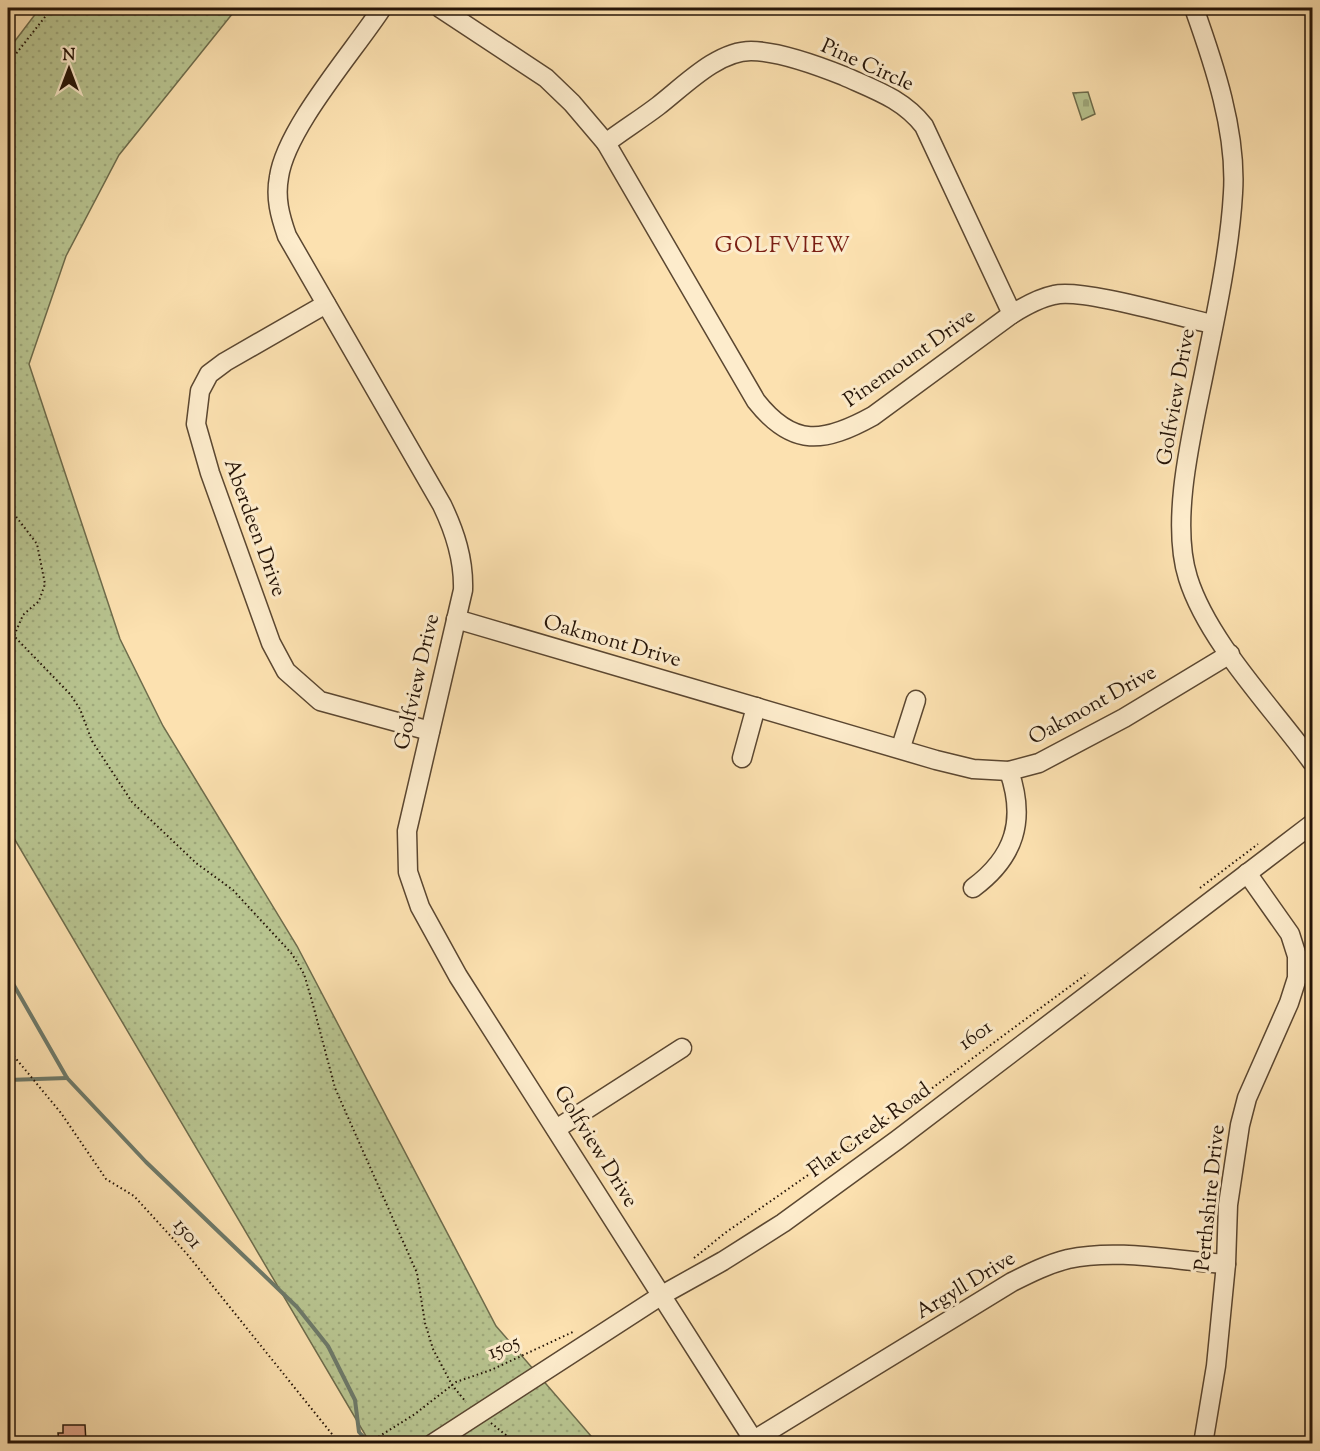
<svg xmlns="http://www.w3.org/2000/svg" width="1320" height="1451" viewBox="0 0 1320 1451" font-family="'Sorts Mill Goudy',serif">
	<defs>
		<pattern id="grass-dots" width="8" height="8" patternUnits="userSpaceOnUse" patternTransform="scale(1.5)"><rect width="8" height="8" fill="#b8c490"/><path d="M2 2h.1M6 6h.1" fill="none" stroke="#9ea87b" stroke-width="1.8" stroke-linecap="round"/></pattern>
		<pattern id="cemetery-stones" width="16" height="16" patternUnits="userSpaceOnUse" patternTransform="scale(1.5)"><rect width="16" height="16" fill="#b8c490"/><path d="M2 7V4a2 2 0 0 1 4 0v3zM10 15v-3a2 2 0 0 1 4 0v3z" fill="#9ea87b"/></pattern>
	</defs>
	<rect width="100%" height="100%" fill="#fce1b0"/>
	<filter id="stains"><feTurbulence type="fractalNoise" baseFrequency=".00333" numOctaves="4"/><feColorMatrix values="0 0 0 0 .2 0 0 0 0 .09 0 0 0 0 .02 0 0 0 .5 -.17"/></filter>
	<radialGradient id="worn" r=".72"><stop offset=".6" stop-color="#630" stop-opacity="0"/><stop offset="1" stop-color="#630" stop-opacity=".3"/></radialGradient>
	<polygon fill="url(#grass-dots)" stroke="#6e6c4c" stroke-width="1.5" points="40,8 237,8 119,155 66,256 29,364 120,639 163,726 297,946 496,1326 597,1443 370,1443 8,828 8,50"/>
	<polygon fill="url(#cemetery-stones)" stroke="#6e6c4c" stroke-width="1.5" points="1088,92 1095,114 1082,120 1073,93"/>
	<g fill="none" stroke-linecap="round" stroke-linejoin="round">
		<g stroke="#6e7a6a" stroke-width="4">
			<polyline points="8,975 67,1078 146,1162 297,1307 328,1346 355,1400 359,1432 370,1444"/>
			<polyline points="8,1080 67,1078"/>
		</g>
	</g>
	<polygon fill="#dfa287" stroke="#251407" stroke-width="1.5" points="63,1425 85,1425 86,1443 59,1443 58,1433 63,1433"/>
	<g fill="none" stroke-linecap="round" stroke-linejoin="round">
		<g stroke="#5b4731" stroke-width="21">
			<g id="minor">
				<path d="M 382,8 C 354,51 286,128 279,177 C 275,198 280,216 287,236 L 442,505 C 455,532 464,559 463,590 L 407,831 L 408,872 L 420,907 L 458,976 L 756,1444"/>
				<path d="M 440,8 L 546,78 L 572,103 L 606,143 L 756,401 C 793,448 824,443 873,416 L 1012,314 C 1025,306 1039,298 1054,295 C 1082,288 1179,317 1212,324"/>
				<path d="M 1194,8 C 1214,64 1237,132 1233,193 C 1230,247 1217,310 1206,363 C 1194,425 1169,518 1188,578 C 1208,642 1273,708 1312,762"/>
				<path d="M 606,143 C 623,130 641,119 658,106 C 684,86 717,51 751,51 C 778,51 819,66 844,76 C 875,90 903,99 924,126 L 1012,314"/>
				<polyline points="326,304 225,362 209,374 200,391 196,424 210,473 271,643 286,671 320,701 430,731"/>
				<polyline points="456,619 936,760 973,769 1009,771 1039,763 1124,718 1230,654"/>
				<polyline points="901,747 916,700"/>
				<polyline points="742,758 756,707"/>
				<path d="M 973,888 C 1015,857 1026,820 1009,771"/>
				<polyline points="556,1129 682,1048"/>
				<path d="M 754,1440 L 1012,1282 C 1030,1273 1048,1264 1068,1259 C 1118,1248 1175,1261 1226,1264"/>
				<polyline points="432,1444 662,1295 723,1261 783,1223 897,1140 1312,824"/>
				<polyline points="1203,1444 1216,1366 1226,1264 1228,1205 1240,1125 1247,1098 1289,1003 1297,978 1297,956 1290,934 1247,873"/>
			</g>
		</g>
		<g stroke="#251407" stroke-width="2" stroke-dasharray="1.5 3" stroke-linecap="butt">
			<polyline points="8,64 52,8"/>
			<polyline points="8,506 37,544 45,584 39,601 23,615 14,636 70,694 80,709 92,741 132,802 196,863 233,890 292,954 304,974 312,1001 335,1088 417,1273 425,1323 433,1349 452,1385 466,1402"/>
			<polyline points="1200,888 1258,844"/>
			<polyline points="8,1049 61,1113 106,1179 134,1196 187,1254 340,1444"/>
			<polyline points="694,1258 725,1233 927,1092 1088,973"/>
			<polyline points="491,1423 517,1444"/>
			<polyline points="367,1444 415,1414 456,1382 491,1370 575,1331"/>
		</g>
		<use href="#minor" stroke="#fdeccc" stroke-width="18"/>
	</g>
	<g text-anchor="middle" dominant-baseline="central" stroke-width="6" stroke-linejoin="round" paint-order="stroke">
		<g font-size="21" fill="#251407" stroke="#fdeccc">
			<text transform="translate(867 66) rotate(24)">Pine Circle</text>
			<text transform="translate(910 359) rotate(-35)">Pinemount Drive</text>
			<text transform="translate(1177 397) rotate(-80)">Golfview Drive</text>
			<text transform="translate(254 528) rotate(70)">Aberdeen Drive</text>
			<text transform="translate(612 642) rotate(16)">Oakmont Drive</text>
			<text transform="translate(418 682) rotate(-77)">Golfview Drive</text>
			<text transform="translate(1093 706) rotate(-29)">Oakmont Drive</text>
			<text transform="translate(976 1036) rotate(-36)">1601</text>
			<text transform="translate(870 1131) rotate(-36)">Flat Creek Road</text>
			<text transform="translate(595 1147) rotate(58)">Golfview Drive</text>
			<text transform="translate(1211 1198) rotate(-84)">Perthshire Drive</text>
			<text transform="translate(187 1234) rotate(50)">1501</text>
			<text transform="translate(966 1286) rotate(-31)">Argyll Drive</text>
			<text transform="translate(504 1348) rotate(-23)">1505</text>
		</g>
		<g font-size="22" letter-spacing="1.5" fill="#7a1f14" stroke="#fdeccc">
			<text x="783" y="247">GOLFVIEW</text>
		</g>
	</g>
	<rect width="1320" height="1451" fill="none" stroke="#fce1b0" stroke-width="30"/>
	<rect x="9" y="9" width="1302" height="1433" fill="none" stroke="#251407" stroke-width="3"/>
	<rect x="15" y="15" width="1290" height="1421" fill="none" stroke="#251407" stroke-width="1.5"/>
	<g transform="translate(69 69)" stroke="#fdeccc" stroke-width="4.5" paint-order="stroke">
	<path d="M0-4.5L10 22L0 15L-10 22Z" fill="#251407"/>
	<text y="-9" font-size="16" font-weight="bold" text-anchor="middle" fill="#251407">N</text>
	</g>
	<rect width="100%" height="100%" filter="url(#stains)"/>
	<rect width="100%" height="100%" fill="url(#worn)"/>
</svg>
